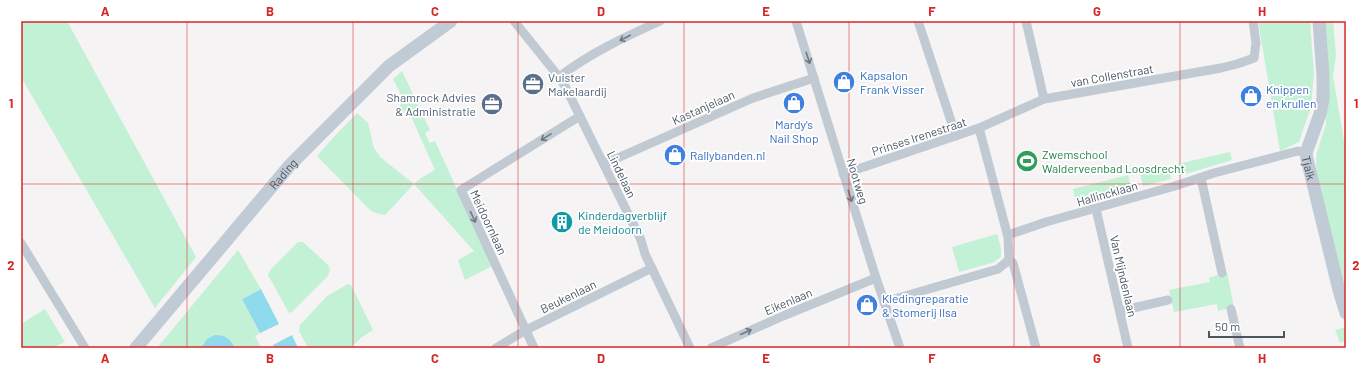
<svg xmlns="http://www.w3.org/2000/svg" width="1367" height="369" viewBox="0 0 1367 369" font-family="Barlow,sans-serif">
	<rect width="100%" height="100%" fill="#f5f3f3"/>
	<g fill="#c3f1d5">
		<polygon points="21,21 67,21 196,257 155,308 21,77"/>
		<polygon points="1258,21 1310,21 1314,74 1311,107 1299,142 1280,151"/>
		<polygon points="1323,21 1333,21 1336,55 1333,76 1346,153 1346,290 1317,177 1316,160 1317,152 1326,124"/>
		<polygon points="402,71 430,130 425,133 430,143 435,141 492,266 465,280 458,260 474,251 414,184 385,215 379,214 371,211 317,156 332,139 357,113 368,123 374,148 380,157 414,184 421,178 435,170 409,112 399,110 402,97 393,79"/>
		<polygon points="1230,152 1232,160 1179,176 1177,164"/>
		<polygon points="1167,166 1171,179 1143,186 1140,173"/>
		<polygon points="1128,175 1132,191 1077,205 1073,189"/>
		<polygon points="997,234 1001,248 1001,257 992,263 959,272 952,247"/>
		<polygon points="298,242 303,242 305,244 328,265 330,270 328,276 292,312 289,313 268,275 271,269"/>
		<polygon points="238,250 261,289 242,299 260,333 255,336 261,348 235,348 234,345 201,346 201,348 157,348"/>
		<polygon points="1227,272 1234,307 1218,311 1217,304 1174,312 1169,290 1210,282 1209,278"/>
		<polygon points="348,284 351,285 373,330 362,337 350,348 308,348 299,331 300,325 327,296"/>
		<polygon points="45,309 65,342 52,348 21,348 21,324"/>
		<polygon points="1346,327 1346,340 1340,343 1335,330"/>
	</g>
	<g fill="#90daee">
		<polygon points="261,289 279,324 260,333 242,299"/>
		<path d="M 215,335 C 225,335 231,339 235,348 L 201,348 L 207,339 Z"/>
		<polygon points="292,335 298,348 274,348 273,345"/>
	</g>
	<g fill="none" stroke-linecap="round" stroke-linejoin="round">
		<g stroke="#c1cad2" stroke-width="9">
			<polyline points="514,21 559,77 565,86 641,240 645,254 690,348"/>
			<polyline points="796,21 876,278 900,348"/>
			<polyline points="918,21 956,136"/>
			<polyline points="1026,21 1044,99"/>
			<path d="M 559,77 C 590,53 625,37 660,21"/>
			<polyline points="979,128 1008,237 1009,260 1013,263 1036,348"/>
			<polyline points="604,164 753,98 814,78"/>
			<polyline points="843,174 979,128 1044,99 1221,68 1237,64 1254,58 1256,43 1253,21"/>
			<polyline points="1201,178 1222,273"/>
			<polyline points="1096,209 1128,348"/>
			<polyline points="1008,235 1046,222 1175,186 1214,173 1298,151 1306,153"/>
			<polyline points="21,243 85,348"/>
			<polyline points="884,302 998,269 1009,260"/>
			<polyline points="1231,309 1240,348"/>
			<polyline points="1120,311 1168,300"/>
			<polyline points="496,348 526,330 652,268"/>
			<polyline points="534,348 461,190 580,116"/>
			<polyline points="711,348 783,316 876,278"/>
		</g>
		<g stroke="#c1cbd6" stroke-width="13">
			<path id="s1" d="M 1319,21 L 1323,76 L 1323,99 L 1320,114 L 1306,153 L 1307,159 L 1339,290 L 1346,313"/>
			<path id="s2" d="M 136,348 L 290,165 L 389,66 L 451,21"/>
		</g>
	</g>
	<defs><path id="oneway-shaft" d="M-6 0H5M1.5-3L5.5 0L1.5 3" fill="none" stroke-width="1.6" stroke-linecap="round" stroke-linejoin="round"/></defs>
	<g stroke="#6e7983">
		<use href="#oneway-shaft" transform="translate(625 38) rotate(153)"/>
		<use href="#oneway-shaft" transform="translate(808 58) rotate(72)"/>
		<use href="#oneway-shaft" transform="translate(546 137) rotate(148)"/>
		<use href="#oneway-shaft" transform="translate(850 196) rotate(73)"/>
		<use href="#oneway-shaft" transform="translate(473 217) rotate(65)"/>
		<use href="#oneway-shaft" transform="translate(746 332) rotate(-24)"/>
	</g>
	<path fill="none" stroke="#d62828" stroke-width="1" stroke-opacity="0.55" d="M 187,21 L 187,348M 353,21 L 353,348M 518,21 L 518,348M 684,21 L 684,348M 849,21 L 849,348M 1014,21 L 1014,348M 1180,21 L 1180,348M 21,184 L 1346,184"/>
	<defs>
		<g id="shop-disc" transform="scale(1.15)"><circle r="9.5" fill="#3f7fe0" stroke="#fff"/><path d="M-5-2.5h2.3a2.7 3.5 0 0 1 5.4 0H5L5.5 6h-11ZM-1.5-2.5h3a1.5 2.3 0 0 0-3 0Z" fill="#fff"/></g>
		<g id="office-disc" transform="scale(1.15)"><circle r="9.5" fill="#5c6f8a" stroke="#fff"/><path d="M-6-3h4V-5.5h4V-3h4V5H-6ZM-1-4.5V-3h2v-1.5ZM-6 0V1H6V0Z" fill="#fff"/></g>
		<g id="stadium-disc" transform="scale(1.15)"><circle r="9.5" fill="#2e9e5b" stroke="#fff"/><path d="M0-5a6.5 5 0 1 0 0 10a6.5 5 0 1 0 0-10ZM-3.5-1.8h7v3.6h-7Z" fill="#fff"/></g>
		<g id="building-disc" transform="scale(1.15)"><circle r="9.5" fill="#0f9aa8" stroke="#fff"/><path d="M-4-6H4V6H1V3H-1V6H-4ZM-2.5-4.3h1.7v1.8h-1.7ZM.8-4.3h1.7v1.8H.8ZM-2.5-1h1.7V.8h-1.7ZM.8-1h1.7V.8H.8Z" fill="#fff"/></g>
	</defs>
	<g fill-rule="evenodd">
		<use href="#shop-disc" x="844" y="82"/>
		<use href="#office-disc" x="533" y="84"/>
		<use href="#shop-disc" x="1251" y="96"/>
		<use href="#shop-disc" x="794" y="103"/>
		<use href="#office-disc" x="492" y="104"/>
		<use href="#shop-disc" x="675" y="155"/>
		<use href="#stadium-disc" x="1027" y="161"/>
		<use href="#building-disc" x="562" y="222"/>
		<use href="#shop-disc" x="867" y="305"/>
	</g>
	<g text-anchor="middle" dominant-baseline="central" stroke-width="3.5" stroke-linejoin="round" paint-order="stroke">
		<g font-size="12" fill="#366cbe" stroke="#fff" text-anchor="start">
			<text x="860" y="75">Kapsalon<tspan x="860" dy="14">Frank Visser</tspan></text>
			<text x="1266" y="89">Knippen<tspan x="1266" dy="14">en krullen</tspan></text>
			<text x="794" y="124" text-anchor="middle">Mardy's<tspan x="794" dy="14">Nail Shop</tspan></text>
			<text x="690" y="155">Rallybanden.nl</text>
			<text x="882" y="298">Kledingreparatie<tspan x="882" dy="14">&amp; Stomerij Ilsa</tspan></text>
		</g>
		<g font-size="12" fill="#4a5661" stroke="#fff">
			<text transform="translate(1112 75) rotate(-10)">van Collenstraat</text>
			<text transform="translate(703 107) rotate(-24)">Kastanjelaan</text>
			<text transform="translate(919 136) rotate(-18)">Prinses Irenestraat</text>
			<text stroke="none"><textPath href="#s1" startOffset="150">Tjalk</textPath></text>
			<text stroke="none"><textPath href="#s2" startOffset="228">Rading</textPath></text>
			<text transform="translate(622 174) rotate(64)">Lindelaan</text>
			<text transform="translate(858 181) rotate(73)">Nootweg</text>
			<text transform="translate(1107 193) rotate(-16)">Hallincklaan</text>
			<text transform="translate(489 222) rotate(65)">Meidoornlaan</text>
			<text transform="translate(1124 276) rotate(77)">Van Mijndenlaan</text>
			<text transform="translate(568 296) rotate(-26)">Beukenlaan</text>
			<text transform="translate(788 301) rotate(-23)">Eikenlaan</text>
		</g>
		<g font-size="12" fill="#4e5e75" stroke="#fff" text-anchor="start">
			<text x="548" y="77">Vuister<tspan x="548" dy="14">Makelaardij</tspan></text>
			<text x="476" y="97" text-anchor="end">Shamrock Advies<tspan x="476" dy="14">&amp; Administratie</tspan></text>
		</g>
		<g font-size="12" fill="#27864d" stroke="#fff" text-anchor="start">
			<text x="1042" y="154">Zwemschool<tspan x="1042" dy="14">Walderveenbad Loosdrecht</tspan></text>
		</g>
		<g font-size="12" fill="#0d838f" stroke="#fff" text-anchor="start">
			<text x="578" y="215">Kinderdagverblijf<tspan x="578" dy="14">de Meidoorn</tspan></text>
		</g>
	</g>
	<rect width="1367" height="369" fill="none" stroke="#ffffff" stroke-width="44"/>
	<path d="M1209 331v6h75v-6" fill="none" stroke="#4a5661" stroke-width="2"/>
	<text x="1215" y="331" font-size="12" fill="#4a5661" stroke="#ffffff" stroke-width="3" paint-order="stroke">50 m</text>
	<rect x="22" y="22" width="1323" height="325" fill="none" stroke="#d62828" stroke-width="1.5"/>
	<g font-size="13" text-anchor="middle" font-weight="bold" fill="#d62828">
		<text x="105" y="16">A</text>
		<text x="270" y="16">B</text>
		<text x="435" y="16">C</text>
		<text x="601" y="16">D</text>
		<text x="766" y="16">E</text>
		<text x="932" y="16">F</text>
		<text x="1097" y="16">G</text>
		<text x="1262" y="16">H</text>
		<text x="11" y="108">1</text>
		<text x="1356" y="108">1</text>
		<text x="11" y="270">2</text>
		<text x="1356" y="270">2</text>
		<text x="105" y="363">A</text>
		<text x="270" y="363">B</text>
		<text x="435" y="363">C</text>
		<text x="601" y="363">D</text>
		<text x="766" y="363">E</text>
		<text x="932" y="363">F</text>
		<text x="1097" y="363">G</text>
		<text x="1262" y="363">H</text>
	</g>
</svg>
